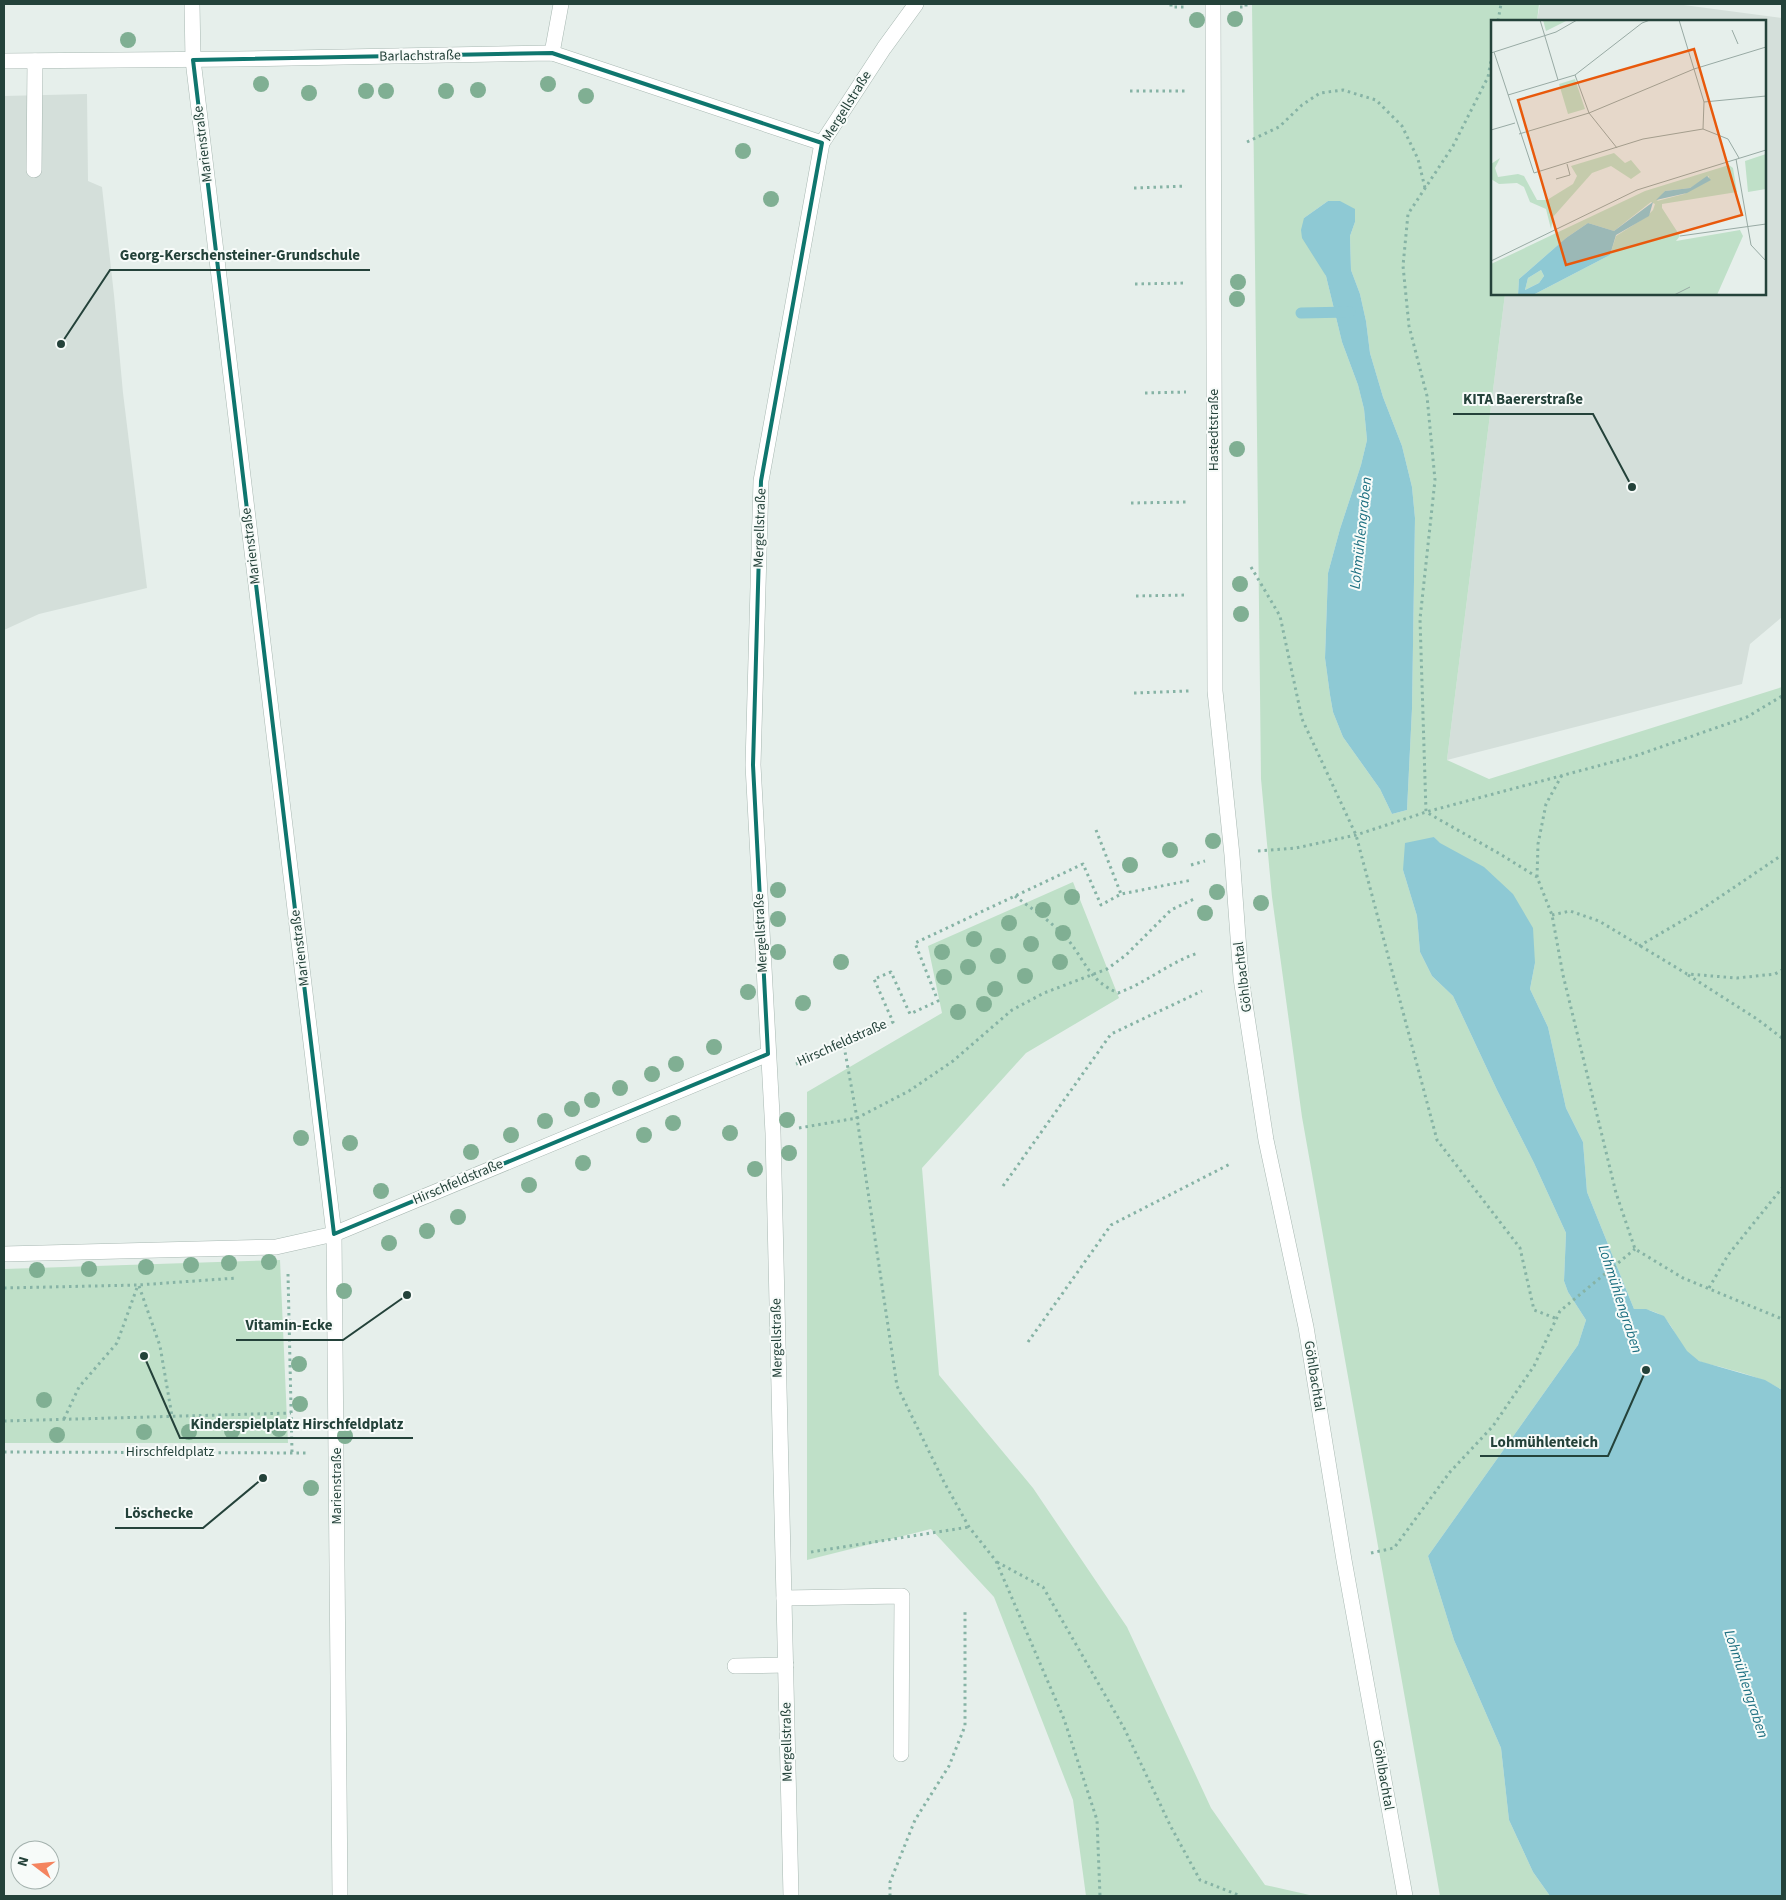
<svg xmlns="http://www.w3.org/2000/svg" width="1786" height="1900" viewBox="0 0 1786 1900" font-family="'Source Sans 3',sans-serif">
	<rect width="100%" height="100%" fill="#e6efeb"/>
	<g fill="#d4dfda">
		<polygon points="1540,4 1676,4 1782,18 1782,617 1750,644 1742,684 1447,760 1505,294 1765,294 1765,21 1537,21"/>
		<polygon points="87,94 88,181 102,187 114,295 123,393 147,588 39,614 4,630 4,96"/>
	</g>
	<g fill="#bfe0c8" fill-rule="evenodd">
		<path d="M 1252,4 L 1539,4 L 1537,21 L 1492,21 L 1492,294 L 1505,294 L 1447,760 L 1489,779 L 1782,687 L 1782,1390 C 1761,1377 1745,1374 1721,1367 C 1714,1365 1705,1364 1699,1361 C 1668,1345 1681,1308 1634,1309 L 1587,1192 L 1583,1142 L 1566,1108 L 1548,1027 L 1530,989 L 1535,963 L 1434,837 L 1403,870 L 1417,916 L 1420,952 L 1432,976 L 1453,996 L 1497,1090 L 1534,1163 L 1566,1233 L 1564,1281 L 1568,1292 L 1586,1320 L 1578,1345 L 1428,1556 L 1454,1640 L 1501,1748 L 1509,1820 L 1533,1872 L 1550,1896 L 1440,1896 L 1302,1117 L 1272,897 L 1261,779 ZM 1328,201 L 1355,222 L 1350,236 L 1351,270 L 1360,294 L 1366,321 L 1370,353 L 1383,397 L 1402,446 L 1412,487 L 1415,518 L 1412,709 L 1407,810 L 1392,814 L 1380,789 L 1343,737 L 1333,712 L 1330,695 L 1325,658 L 1328,573 L 1340,529 L 1361,465 L 1367,440 L 1364,409 L 1358,385 L 1342,342 L 1326,276 L 1304,218 Z"/>
		<polygon points="1073,882 1119,998 1026,1053 922,1168 939,1375 1033,1488 1127,1627 1211,1808 1265,1885 1314,1896 1086,1896 1073,1800 994,1597 931,1529 807,1560 807,1092 942,1013 928,946"/>
		<polygon points="280,1260 288,1443 4,1443 4,1269"/>
	</g>
	<g fill="#8ec9d4">
		<polygon points="1328,201 1340,201 1355,209 1355,222 1350,236 1351,270 1360,294 1366,321 1370,353 1383,397 1402,446 1412,487 1415,518 1412,709 1407,810 1392,814 1380,789 1343,737 1333,712 1330,695 1325,658 1328,573 1340,529 1361,465 1367,440 1364,409 1358,385 1342,342 1326,276 1302,238 1301,230 1304,218"/>
		<polygon points="1434,837 1440,843 1484,867 1513,894 1533,928 1535,963 1530,989 1548,1027 1566,1108 1583,1142 1587,1192 1634,1309 1646,1309 1664,1316 1687,1351 1699,1361 1765,1380 1782,1390 1782,1896 1550,1896 1533,1872 1509,1820 1501,1748 1454,1640 1428,1556 1578,1345 1586,1320 1568,1292 1564,1281 1566,1233 1534,1163 1497,1090 1453,996 1432,976 1420,952 1417,916 1403,870 1405,843"/>
	</g>
	<g fill="none" stroke-linecap="round" stroke-linejoin="round">
		<polyline stroke="#8ec9d4" stroke-width="11" points="1301,313 1350,312"/>
		<g stroke="#a8b8b2" stroke-width="16">
			<g id="minor">
				<polyline points="192,4 193,60 334,1234 340,1896"/>
				<polyline points="1213,4 1215,691 1232,855 1241,978 1266,1140 1306,1327 1344,1560 1405,1896"/>
				<polyline points="552,53 561,4"/>
				<polyline points="4,61 237,59 552,53 822,143"/>
				<polyline points="34,170 35,61"/>
				<polyline points="4,1254 276,1247 334,1234 768,1054"/>
				<polyline points="784,1598 902,1596 901,1754"/>
				<polyline points="735,1666 786,1665"/>
				<polyline points="791,1896 773,1133 753,765 761,481 822,143 884,48 916,4"/>
			</g>
		</g>
		<g stroke="#86b3a5" stroke-width="3" stroke-dasharray="2.5 4" stroke-linecap="butt">
			<polyline points="1171,4 1171,7 1185,7"/>
			<polyline points="1240,7 1246,7 1246,4"/>
			<polyline points="1498,21 1501,4"/>
			<polyline points="1492,55 1488,77 1453,146 1408,214 1403,266 1409,326 1427,396 1435,480 1420,619 1426,812 1500,854 1537,877 1552,915 1563,975 1616,1193 1635,1249 1683,1278 1782,1319"/>
			<polyline points="1130,91 1187,91"/>
			<polyline points="1247,142 1279,127 1302,105 1320,93 1343,90 1376,100 1402,126 1418,159 1425,188"/>
			<polyline points="1134,188 1186,186"/>
			<polyline points="1135,284 1187,283"/>
			<polyline points="1145,393 1186,392"/>
			<polyline points="1131,503 1188,502"/>
			<polyline points="1251,567 1280,616 1302,719 1356,835 1437,1140 1520,1248 1534,1310 1555,1318"/>
			<polyline points="1136,596 1188,595"/>
			<polyline points="1134,693 1189,691"/>
			<polyline points="1096,830 1121,894"/>
			<polyline points="1258,851 1296,848 1356,835 1426,812 1635,756 1747,717 1782,696"/>
			<polyline points="1191,865 1205,861"/>
			<polyline points="1537,877 1538,844 1546,804 1562,775"/>
			<path d="M 1015,896 C 1033,910 1054,923 1069,941 C 1087,964 1089,980 1118,993 C 1146,983 1170,962 1198,953"/>
			<polyline points="1552,915 1570,911 1599,921 1687,974 1737,978 1775,974 1782,970"/>
			<polyline points="1639,946 1699,911 1782,855"/>
			<polyline points="1688,975 1757,1019 1782,1038"/>
			<polyline points="844,1046 857,1118 897,1386 944,1482 969,1527 996,1561 1064,1719 1097,1820 1100,1896"/>
			<polyline points="796,1064 844,1046 893,1022 874,979 891,972 910,1014 938,1001 915,943 1083,864 1101,905 1121,894 1192,880"/>
			<polyline points="799,1128 857,1118 909,1091 953,1061 1012,1010 1044,993 1107,969 1126,955 1171,910 1194,899"/>
			<polyline points="1003,1186 1111,1034 1202,991"/>
			<polyline points="288,1274 292,1452"/>
			<polyline points="139,1286 160,1346 172,1416"/>
			<polyline points="4,1288 138,1285 237,1278"/>
			<polyline points="1709,1288 1728,1255 1782,1188"/>
			<polyline points="1028,1342 1111,1225 1232,1163"/>
			<polyline points="64,1419 79,1387 117,1343 138,1285"/>
			<polyline points="4,1421 291,1413"/>
			<polyline points="4,1452 309,1453"/>
			<polyline points="811,1552 969,1527"/>
			<polyline points="1371,1553 1394,1548 1450,1472 1493,1426 1534,1366 1560,1311 1635,1249"/>
			<polyline points="997,1562 1043,1587 1124,1728 1171,1827 1200,1880 1241,1896"/>
			<polyline points="890,1896 890,1882 915,1820 949,1766 965,1726 965,1611"/>
		</g>
		<use href="#minor" stroke="#fff" stroke-width="15"/>
	</g>
	<g fill="#80af93">
		<circle cx="1235" cy="19" r="8"/>
		<circle cx="1197" cy="20" r="8"/>
		<circle cx="128" cy="40" r="8"/>
		<circle cx="261" cy="84" r="8"/>
		<circle cx="548" cy="84" r="8"/>
		<circle cx="478" cy="90" r="8"/>
		<circle cx="366" cy="91" r="8"/>
		<circle cx="386" cy="91" r="8"/>
		<circle cx="446" cy="91" r="8"/>
		<circle cx="309" cy="93" r="8"/>
		<circle cx="586" cy="96" r="8"/>
		<circle cx="743" cy="151" r="8"/>
		<circle cx="771" cy="199" r="8"/>
		<circle cx="1238" cy="282" r="8"/>
		<circle cx="1237" cy="299" r="8"/>
		<circle cx="1237" cy="449" r="8"/>
		<circle cx="1240" cy="584" r="8"/>
		<circle cx="1241" cy="614" r="8"/>
		<circle cx="1213" cy="841" r="8"/>
		<circle cx="1170" cy="850" r="8"/>
		<circle cx="1130" cy="865" r="8"/>
		<circle cx="778" cy="890" r="8"/>
		<circle cx="1217" cy="892" r="8"/>
		<circle cx="1072" cy="897" r="8"/>
		<circle cx="1261" cy="903" r="8"/>
		<circle cx="1043" cy="910" r="8"/>
		<circle cx="1205" cy="913" r="8"/>
		<circle cx="778" cy="919" r="8"/>
		<circle cx="1009" cy="923" r="8"/>
		<circle cx="1063" cy="933" r="8"/>
		<circle cx="974" cy="939" r="8"/>
		<circle cx="1031" cy="944" r="8"/>
		<circle cx="778" cy="952" r="8"/>
		<circle cx="942" cy="952" r="8"/>
		<circle cx="998" cy="956" r="8"/>
		<circle cx="841" cy="962" r="8"/>
		<circle cx="1060" cy="962" r="8"/>
		<circle cx="968" cy="967" r="8"/>
		<circle cx="1025" cy="976" r="8"/>
		<circle cx="944" cy="977" r="8"/>
		<circle cx="995" cy="989" r="8"/>
		<circle cx="748" cy="992" r="8"/>
		<circle cx="803" cy="1003" r="8"/>
		<circle cx="984" cy="1004" r="8"/>
		<circle cx="958" cy="1012" r="8"/>
		<circle cx="714" cy="1047" r="8"/>
		<circle cx="676" cy="1064" r="8"/>
		<circle cx="652" cy="1074" r="8"/>
		<circle cx="620" cy="1088" r="8"/>
		<circle cx="592" cy="1100" r="8"/>
		<circle cx="572" cy="1109" r="8"/>
		<circle cx="787" cy="1120" r="8"/>
		<circle cx="545" cy="1121" r="8"/>
		<circle cx="673" cy="1123" r="8"/>
		<circle cx="730" cy="1133" r="8"/>
		<circle cx="511" cy="1135" r="8"/>
		<circle cx="644" cy="1135" r="8"/>
		<circle cx="301" cy="1138" r="8"/>
		<circle cx="350" cy="1143" r="8"/>
		<circle cx="471" cy="1152" r="8"/>
		<circle cx="789" cy="1153" r="8"/>
		<circle cx="583" cy="1163" r="8"/>
		<circle cx="755" cy="1169" r="8"/>
		<circle cx="529" cy="1185" r="8"/>
		<circle cx="381" cy="1191" r="8"/>
		<circle cx="458" cy="1217" r="8"/>
		<circle cx="427" cy="1231" r="8"/>
		<circle cx="389" cy="1243" r="8"/>
		<circle cx="269" cy="1262" r="8"/>
		<circle cx="229" cy="1263" r="8"/>
		<circle cx="191" cy="1265" r="8"/>
		<circle cx="146" cy="1267" r="8"/>
		<circle cx="89" cy="1269" r="8"/>
		<circle cx="37" cy="1270" r="8"/>
		<circle cx="344" cy="1291" r="8"/>
		<circle cx="299" cy="1364" r="8"/>
		<circle cx="44" cy="1400" r="8"/>
		<circle cx="300" cy="1404" r="8"/>
		<circle cx="279" cy="1429" r="8"/>
		<circle cx="232" cy="1431" r="8"/>
		<circle cx="144" cy="1432" r="8"/>
		<circle cx="189" cy="1432" r="8"/>
		<circle cx="57" cy="1435" r="8"/>
		<circle cx="345" cy="1436" r="8"/>
		<circle cx="311" cy="1488" r="8"/>
	</g>
	<path fill="none" stroke="#0f766e" stroke-width="4" stroke-linejoin="round" d="M 552,53 L 822,143 L 761,481 L 753,765 L 768,1054 L 334,1234 L 193,60 Z"/>
	<g text-anchor="middle" dominant-baseline="central" stroke-width="4" stroke-linejoin="round" paint-order="stroke">
		<g font-size="14" fill="#24423a" stroke="#f7fbf9">
			<text transform="translate(420 56) rotate(-1)">Barlachstraße</text>
			<text transform="translate(847 106) rotate(-58)">Mergellstraße</text>
			<text transform="translate(203 144) rotate(-97)">Marienstraße</text>
			<text transform="translate(1214 430) rotate(-90)">Hastedtstraße</text>
			<text transform="translate(760 528) rotate(-88)">Mergellstraße</text>
			<text transform="translate(251 546) rotate(-97)">Marienstraße</text>
			<text transform="translate(761 933) rotate(-93)">Mergellstraße</text>
			<text transform="translate(300 948) rotate(-97)">Marienstraße</text>
			<text transform="translate(1243 977) rotate(-97)">Göhlbachtal</text>
			<text transform="translate(842 1043) rotate(-24)">Hirschfeldstraße</text>
			<text transform="translate(458 1182) rotate(-23)">Hirschfeldstraße</text>
			<text transform="translate(777 1338) rotate(-91)">Mergellstraße</text>
			<text transform="translate(1314 1376) rotate(81)">Göhlbachtal</text>
			<text x="170" y="1452">Hirschfeldplatz</text>
			<text transform="translate(337 1486) rotate(-90)">Marienstraße</text>
			<text transform="translate(787 1742) rotate(-91)">Mergellstraße</text>
			<text transform="translate(1383 1775) rotate(80)">Göhlbachtal</text>
		</g>
		<g font-size="15" font-style="italic" fill="#1c6f80" stroke="#f7fbf9">
			<text transform="translate(1361 533) rotate(-84)">Lohmühlengraben</text>
			<text transform="translate(1620 1299) rotate(72)">Lohmühlengraben</text>
			<text transform="translate(1746 1684) rotate(72)">Lohmühlengraben</text>
		</g>
	</g>
	<g transform="translate(1491 20)">
		<rect width="275" height="275" fill="#e6efeb"/>
		<path d="M 52,0 L 77,0 L 55,11 ZM 84,59 L 94,89 L 77,94 L 68,64 ZM 123,133 L 134,143 L 140,140 L 150,152 L 140,159 L 120,146 L 101,153 L 62,197 L 60,209 L 55,189 L 39,182 L 33,167 L 26,163 L 8,164 L 0,159 L 0,144 L 9,138 L 4,148 L 7,157 L 27,154 L 33,156 L 46,180 L 56,180 L 82,164 L 86,156 L 80,146 ZM 275,134 L 275,169 L 257,172 L 254,141 ZM 238,145 L 242,148 L 246,172 L 171,184 L 171,188 L 189,216 L 185,221 L 249,210 L 252,216 L 226,275 L 42,275 L 119,235 L 125,216 L 155,197 L 162,190 L 164,184 L 160,182 L 123,211 L 97,203 L 75,218 L 28,259 L 27,275 L 0,275 L 0,244 L 154,171 ZM 218,156 L 217,161 L 193,174 L 166,181 L 174,171 L 199,168 ZM 50,250 L 53,256 L 48,263 L 34,270 L 37,258 Z" fill="#bfe0c8" fill-rule="evenodd"/>
		<path d="M 216,156 L 220,160 L 196,173 L 165,180 L 174,171 L 199,168 ZM 162,182 L 158,196 L 125,215 L 119,235 L 42,275 L 27,275 L 28,259 L 75,218 L 97,203 L 123,211 ZM 50,250 L 53,256 L 48,263 L 34,270 L 37,258 Z" fill="#8ec9d4" fill-rule="evenodd"/>
		<path fill="none" stroke="#98aaa4" stroke-width="1" d="M 49,0 L 67,60M 188,0 L 213,82 L 212,109M 241,10 L 247,24M 3,32 L 43,153 L 152,119 L 212,109 L 237,119 L 248,138M 0,33 L 65,12 L 86,0M 84,55 L 98,93 L 126,128M 17,75 L 84,55 L 151,3 L 159,0M 213,82 L 275,76M 0,110 L 24,103M 28,114 L 98,93 L 203,49 L 275,27M 245,139 L 260,225 L 275,241M 65,159 L 79,155 L 76,144M 189,216 L 275,204M 0,241 L 146,170 L 275,130M 183,275 L 199,267"/>
		<path fill="#e8590c" fill-opacity="0.15" stroke="#e8590c" stroke-width="2.5" d="M 203,29 L 251,195 L 75,245 L 27,80 Z"/>
		<rect width="275" height="275" fill="none" stroke="#24423a" stroke-width="2.5"/>
	</g>
	<path fill="none" stroke="#24423a" stroke-width="2" d="M61 344L110 270H370M1632 487L1593 414H1453M407 1295L343 1340H236M144 1356L180 1438H413M1646 1370L1608 1456H1480M263 1478L203 1528H115"/>
	<g fill="#24423a" stroke="#f7fbf9" stroke-width="2">
		<circle cx="61" cy="344" r="5"/>
		<circle cx="1632" cy="487" r="5"/>
		<circle cx="407" cy="1295" r="5"/>
		<circle cx="144" cy="1356" r="5"/>
		<circle cx="1646" cy="1370" r="5"/>
		<circle cx="263" cy="1478" r="5"/>
	</g>
	<g font-size="15" text-anchor="middle" font-weight="bold" fill="#24423a" stroke="#f7fbf9" stroke-width="4" stroke-linejoin="round" paint-order="stroke">
		<text x="240" y="260">Georg-Kerschensteiner-Grundschule</text>
		<text x="1523" y="404">KITA Baererstraße</text>
		<text x="289" y="1330">Vitamin-Ecke</text>
		<text x="297" y="1429">Kinderspielplatz Hirschfeldplatz</text>
		<text x="1544" y="1447">Lohmühlenteich</text>
		<text x="159" y="1518">Löschecke</text>
	</g>
	<rect width="1786" height="1900" fill="none" stroke="#24423a" stroke-width="10"/>
	<g transform="translate(35 1865) rotate(286)"><circle r="24" fill="#f7fbf9" stroke="#a3b1ad"/>
	<path d="M0-4L9 19L0 12L-9 19Z" fill="#f4845f"/>
	<text y="-8" font-size="14" font-weight="bold" text-anchor="middle" fill="#24423a">N</text>
	</g>
</svg>
